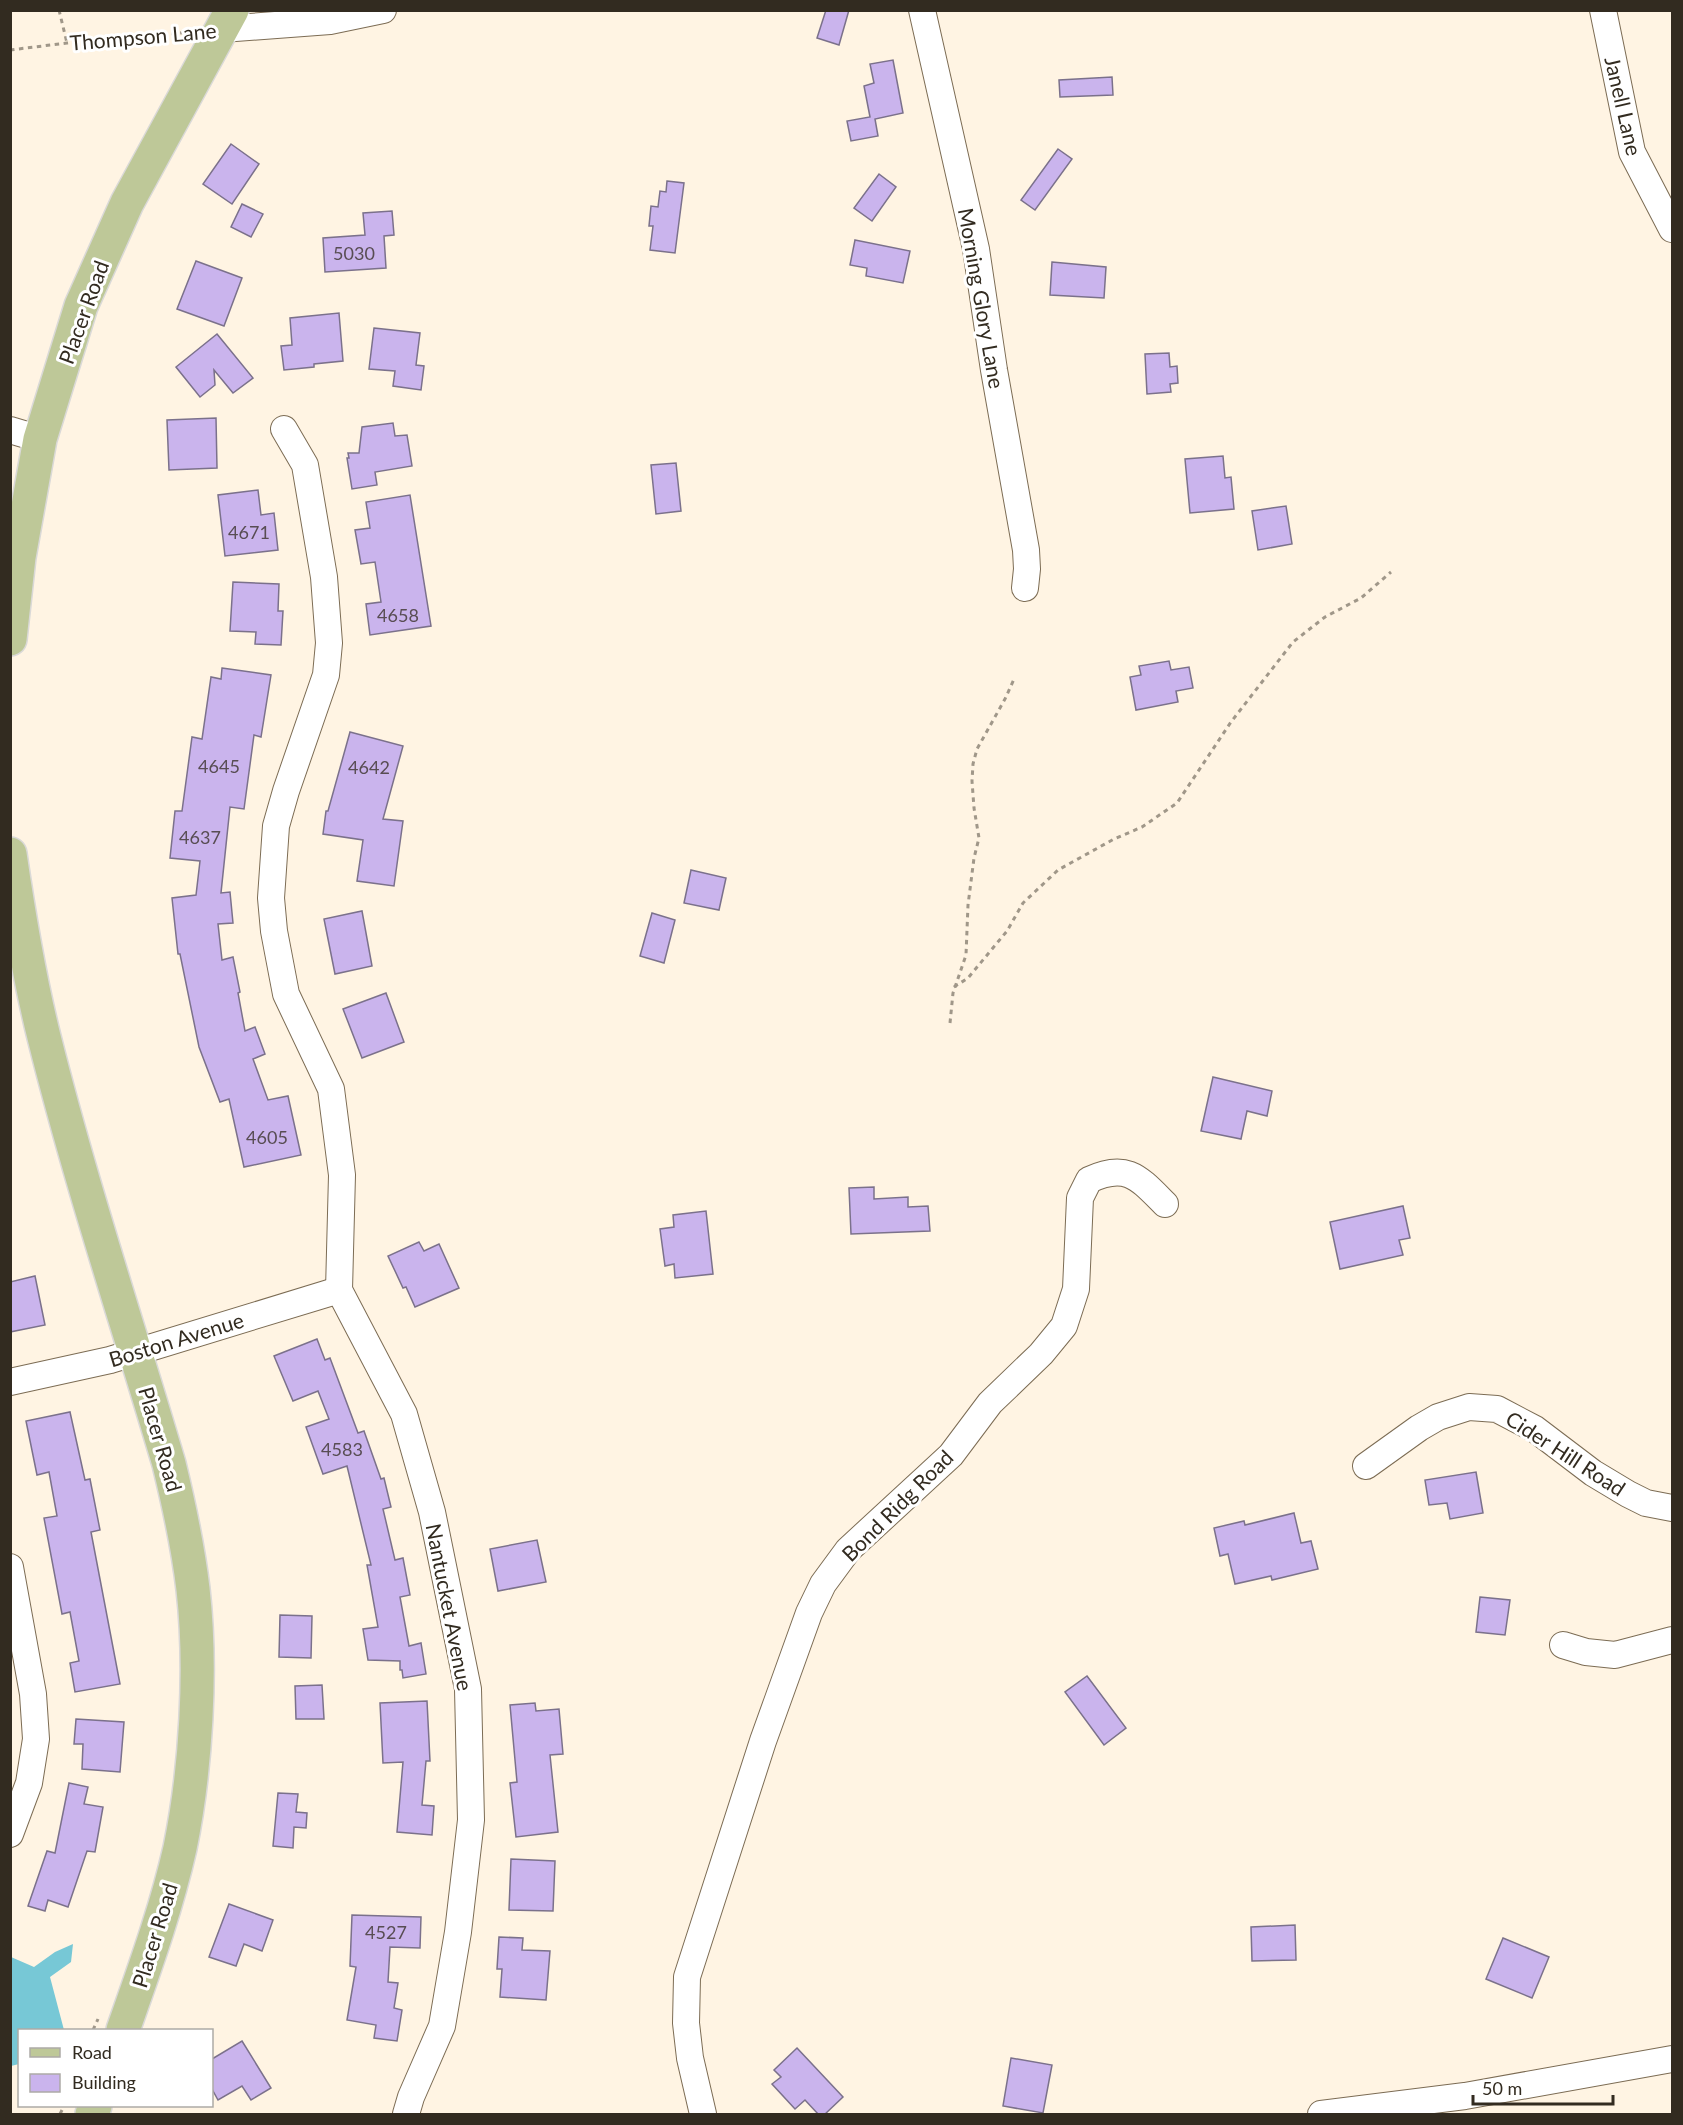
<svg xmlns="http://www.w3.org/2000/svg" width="1683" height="2125" viewBox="0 0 1683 2125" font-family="Lato,sans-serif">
	<rect width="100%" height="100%" fill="#fff4e3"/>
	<polygon fill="#77c8d6" points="73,1944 71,1962 50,1977 64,2030 20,2030 19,2064 11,2066 11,1957 34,1967 55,1952"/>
	<g fill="#cab4ed" stroke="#7b718b" stroke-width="1.5">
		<polygon points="826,10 849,10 839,45 817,38"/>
		<polygon points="893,60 903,113 875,119 878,136 851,141 847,121 870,117 864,86 874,83 870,64"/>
		<polygon points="1112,77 1113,95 1060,97 1059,80"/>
		<polygon points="231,144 259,164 232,204 203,184"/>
		<polygon points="1058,149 1072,159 1035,210 1021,200"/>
		<polygon points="879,174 896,187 872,221 854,208"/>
		<polygon points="667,181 684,183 675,253 650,250 653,226 649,226 651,206 658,207 660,191 666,192"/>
		<polygon points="242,204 263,214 251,237 231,227"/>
		<polygon points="392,211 394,235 384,236 386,268 325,272 323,238 365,235 363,213"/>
		<polygon points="855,240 910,251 903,283 866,276 867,268 850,265"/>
		<polygon points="196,261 242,278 224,326 177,309"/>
		<polygon points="1052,262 1106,267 1104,298 1050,295"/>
		<polygon points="339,313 343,361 314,364 314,367 284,370 281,346 292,345 290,318"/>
		<polygon points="374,328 420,333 416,365 424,366 421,390 393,386 395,371 369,369"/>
		<polygon points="217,334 253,378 233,393 214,370 215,385 200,397 176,367"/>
		<polygon points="1169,353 1170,367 1177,366 1178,383 1170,384 1171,392 1147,394 1145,354"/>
		<polygon points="216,418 217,468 169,470 167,420"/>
		<polygon points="393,423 395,436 407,435 412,466 375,472 377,485 352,489 347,458 349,458 348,453 359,453 362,427"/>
		<polygon points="1223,456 1225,478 1231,477 1234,509 1190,513 1185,459"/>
		<polygon points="676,463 681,511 656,514 651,465"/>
		<polygon points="258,490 261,515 274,513 278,550 225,556 218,495"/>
		<polygon points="410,495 431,626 370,635 366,604 381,602 375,562 361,564 355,530 370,528 366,502"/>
		<polygon points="1286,506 1292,544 1258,550 1252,511"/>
		<polygon points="233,582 279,584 278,611 283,611 281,645 255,644 256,632 230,631"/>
		<polygon points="1169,661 1171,670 1189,667 1193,688 1176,691 1178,702 1136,710 1130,677 1141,675 1139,666"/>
		<polygon points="222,668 271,675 261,737 254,735 244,809 230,807 221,893 230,892 233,923 218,924 222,960 233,957 240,992 238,993 245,1031 255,1027 265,1054 253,1059 268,1100 288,1096 301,1155 244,1167 229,1099 220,1102 199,1047 180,954 178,954 172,898 196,895 200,861 170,858 175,811 182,811 192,737 202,739 211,677 221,679"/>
		<polygon points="350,732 403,746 383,819 403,821 394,886 357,881 363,840 323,834 326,811 328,811"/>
		<polygon points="691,870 726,878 719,910 684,903"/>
		<polygon points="362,911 372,966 335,974 324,919"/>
		<polygon points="652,913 675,920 664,963 640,956"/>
		<polygon points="386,993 404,1042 362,1058 343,1009"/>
		<polygon points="1213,1077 1272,1091 1267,1116 1247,1111 1241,1139 1201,1131"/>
		<polygon points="874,1187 874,1199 908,1197 908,1207 928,1206 930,1231 851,1234 849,1188"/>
		<polygon points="1403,1206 1410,1238 1399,1240 1403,1255 1340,1269 1330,1222"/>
		<polygon points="706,1211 713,1274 675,1278 674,1264 665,1266 660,1229 674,1227 673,1215"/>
		<polygon points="419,1242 424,1251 439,1244 459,1288 415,1307 406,1287 403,1288 388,1256"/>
		<polygon points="35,1276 45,1325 10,1332 10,1282"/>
		<polygon points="317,1339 325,1360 330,1358 358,1433 364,1431 381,1479 384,1478 391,1507 383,1509 395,1560 403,1558 410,1595 400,1597 409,1646 421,1643 426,1674 403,1678 402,1670 400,1670 400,1661 368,1660 363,1629 378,1627 367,1565 371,1565 347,1466 323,1474 306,1427 329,1419 318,1391 293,1401 274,1356"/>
		<polygon points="70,1412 85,1480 90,1479 100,1530 91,1532 120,1684 75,1692 70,1663 79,1661 70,1612 62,1614 44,1518 57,1516 49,1472 37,1475 26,1421"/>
		<polygon points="1476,1472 1483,1513 1450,1519 1447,1503 1429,1505 1425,1480"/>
		<polygon points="1294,1513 1301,1543 1311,1541 1318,1569 1272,1580 1271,1576 1235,1584 1228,1554 1220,1556 1214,1528 1244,1521 1245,1525"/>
		<polygon points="537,1540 546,1582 498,1591 490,1549"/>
		<polygon points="1480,1597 1510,1600 1505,1635 1476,1632"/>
		<polygon points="280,1615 312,1616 311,1658 279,1657"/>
		<polygon points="1087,1676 1126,1728 1104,1745 1065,1692"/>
		<polygon points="322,1685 324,1719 296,1719 295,1686"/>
		<polygon points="427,1701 430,1761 426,1761 422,1805 434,1806 432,1835 397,1832 403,1762 383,1763 380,1703"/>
		<polygon points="535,1703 536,1711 559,1709 563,1754 550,1755 558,1832 516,1837 510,1783 517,1782 510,1705"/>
		<polygon points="76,1719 124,1722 120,1772 82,1769 83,1744 74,1744"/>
		<polygon points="69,1783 88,1787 84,1804 103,1807 95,1852 87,1851 68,1907 48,1900 45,1911 28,1906 47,1851 55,1853"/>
		<polygon points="278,1793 298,1794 296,1812 307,1813 306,1828 294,1827 293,1848 273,1846"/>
		<polygon points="511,1859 555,1861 553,1911 509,1910"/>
		<polygon points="229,1904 273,1920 262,1951 244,1944 236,1966 209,1957"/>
		<polygon points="352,1915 421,1917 420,1948 390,1947 388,1982 398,1983 394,2008 402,2010 397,2041 374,2038 376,2025 347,2020 356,1967 350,1966"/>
		<polygon points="1295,1925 1296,1960 1252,1961 1251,1927"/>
		<polygon points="499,1937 523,1938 522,1950 550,1951 546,2000 500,1997 502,1969 497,1969"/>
		<polygon points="1503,1938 1549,1957 1532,1998 1486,1979"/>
		<polygon points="242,2041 271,2088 251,2100 242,2086 218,2100 212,2089 212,2059"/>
		<polygon points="797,2048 843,2097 824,2115 819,2115 805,2100 795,2109 772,2084 781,2077 774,2070"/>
		<polygon points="1011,2058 1052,2065 1043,2113 1003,2106"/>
	</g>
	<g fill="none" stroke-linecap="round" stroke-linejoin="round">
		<g stroke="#7c6c54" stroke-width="28">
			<g id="minor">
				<polyline points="922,10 976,249 994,370 1026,550 1027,569 1025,588"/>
				<polyline points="1603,10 1632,152 1672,229"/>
				<polyline points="222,29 330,21 383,10"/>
				<polyline points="284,429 305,465 324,577 329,643 326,675 286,791 276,826 271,898 274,931 286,994 331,1089 342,1175 339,1290 404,1414 432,1512 468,1689 471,1820 458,1932 442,2026 411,2097 406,2114"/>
				<polyline points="10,430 40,439"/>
				<polyline points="10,1382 110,1360 339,1290"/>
				<polyline points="1366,1466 1419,1428 1438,1417 1469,1407 1497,1409 1535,1429 1593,1473 1628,1494 1646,1503 1672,1508"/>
				<polyline points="10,1567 33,1694 36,1739 29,1783 10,1834"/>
				<polyline points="1563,1645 1586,1652 1615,1655 1672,1640"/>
				<path d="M 703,2114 L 690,2058 L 686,2023 L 687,1977 L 763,1741 L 809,1613 L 823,1584 L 848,1550 L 951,1455 L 990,1403 L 1041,1354 L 1064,1326 L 1076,1289 L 1080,1198 L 1089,1180 C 1127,1162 1139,1178 1165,1204"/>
				<polyline points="1321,2114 1465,2096 1672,2059"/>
			</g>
		</g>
		<g stroke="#dad9d7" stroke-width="36">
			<g id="major">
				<polyline points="10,639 19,557 40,439 81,306 127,203 232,10"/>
				<path d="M 10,854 C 19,916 29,977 44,1037 C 80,1181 127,1322 169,1464 C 179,1505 188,1547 193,1589 C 202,1669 196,1770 180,1848 C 166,1910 144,1970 123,2030"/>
				<polyline points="92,2114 95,2106"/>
			</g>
		</g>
		<g stroke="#a09789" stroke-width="3" stroke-dasharray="4.5 4.5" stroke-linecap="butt">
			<polyline points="59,10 67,43"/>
			<polyline points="10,50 67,43 191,32"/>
			<polyline points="954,987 968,978 1007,931 1023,903 1058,870 1114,839 1142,827 1177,803 1231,722 1293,642 1325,617 1361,598 1391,572"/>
			<polyline points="950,1023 953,993 966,955 968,905 974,858 979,838 974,808 972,781 973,764 977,749 1005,699 1015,677"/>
			<polyline points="93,2030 98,2019"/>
			<polyline points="60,2114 64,2106"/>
		</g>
		<use href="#minor" stroke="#fff" stroke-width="26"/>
		<use href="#major" stroke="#bec898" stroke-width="33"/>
	</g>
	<g text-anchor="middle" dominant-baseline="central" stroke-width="6" stroke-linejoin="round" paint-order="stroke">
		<g font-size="18" fill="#584d53">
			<text x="354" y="253">5030</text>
			<text x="249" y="532">4671</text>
			<text x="398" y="615">4658</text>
			<text x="219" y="766">4645</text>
			<text x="369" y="767">4642</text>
			<text x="200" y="837">4637</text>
			<text x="267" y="1137">4605</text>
			<text x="342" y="1449">4583</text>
			<text x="386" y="1932">4527</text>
		</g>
		<g font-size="21" fill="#322b20" stroke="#fff">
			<text transform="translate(143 36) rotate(-5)">Thompson Lane</text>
			<text transform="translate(1624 106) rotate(77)">Janell Lane</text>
			<text transform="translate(982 298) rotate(80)">Morning Glory Lane</text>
			<text transform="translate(83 312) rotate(-70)">Placer Road</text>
			<text transform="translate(176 1339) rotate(-17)">Boston Avenue</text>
			<text transform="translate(161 1439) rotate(74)">Placer Road</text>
			<text transform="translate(1566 1453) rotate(33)">Cider Hill Road</text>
			<text transform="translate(897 1505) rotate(-45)">Bond Ridg Road</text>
			<text transform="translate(450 1607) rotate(79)">Nantucket Avenue</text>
			<text transform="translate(154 1935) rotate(-73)">Placer Road</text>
		</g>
	</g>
	<rect width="1683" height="2125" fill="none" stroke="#322b20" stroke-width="24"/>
	<rect x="18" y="2029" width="195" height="78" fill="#ffffff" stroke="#adaaa6" stroke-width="1.5"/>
	<rect x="30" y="2048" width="30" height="9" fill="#bec898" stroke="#adaaa6" stroke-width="1.5"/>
	<text x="72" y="2059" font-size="18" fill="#322b20">Road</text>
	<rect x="30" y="2074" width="30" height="18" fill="#cab4ed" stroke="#adaaa6" stroke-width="1.5"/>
	<text x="72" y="2089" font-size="18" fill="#322b20">Building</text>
	<path d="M1473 2095v9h140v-9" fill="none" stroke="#322b20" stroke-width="3"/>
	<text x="1482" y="2095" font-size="18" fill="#322b20" stroke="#ffffff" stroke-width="4.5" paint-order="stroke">50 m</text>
</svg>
